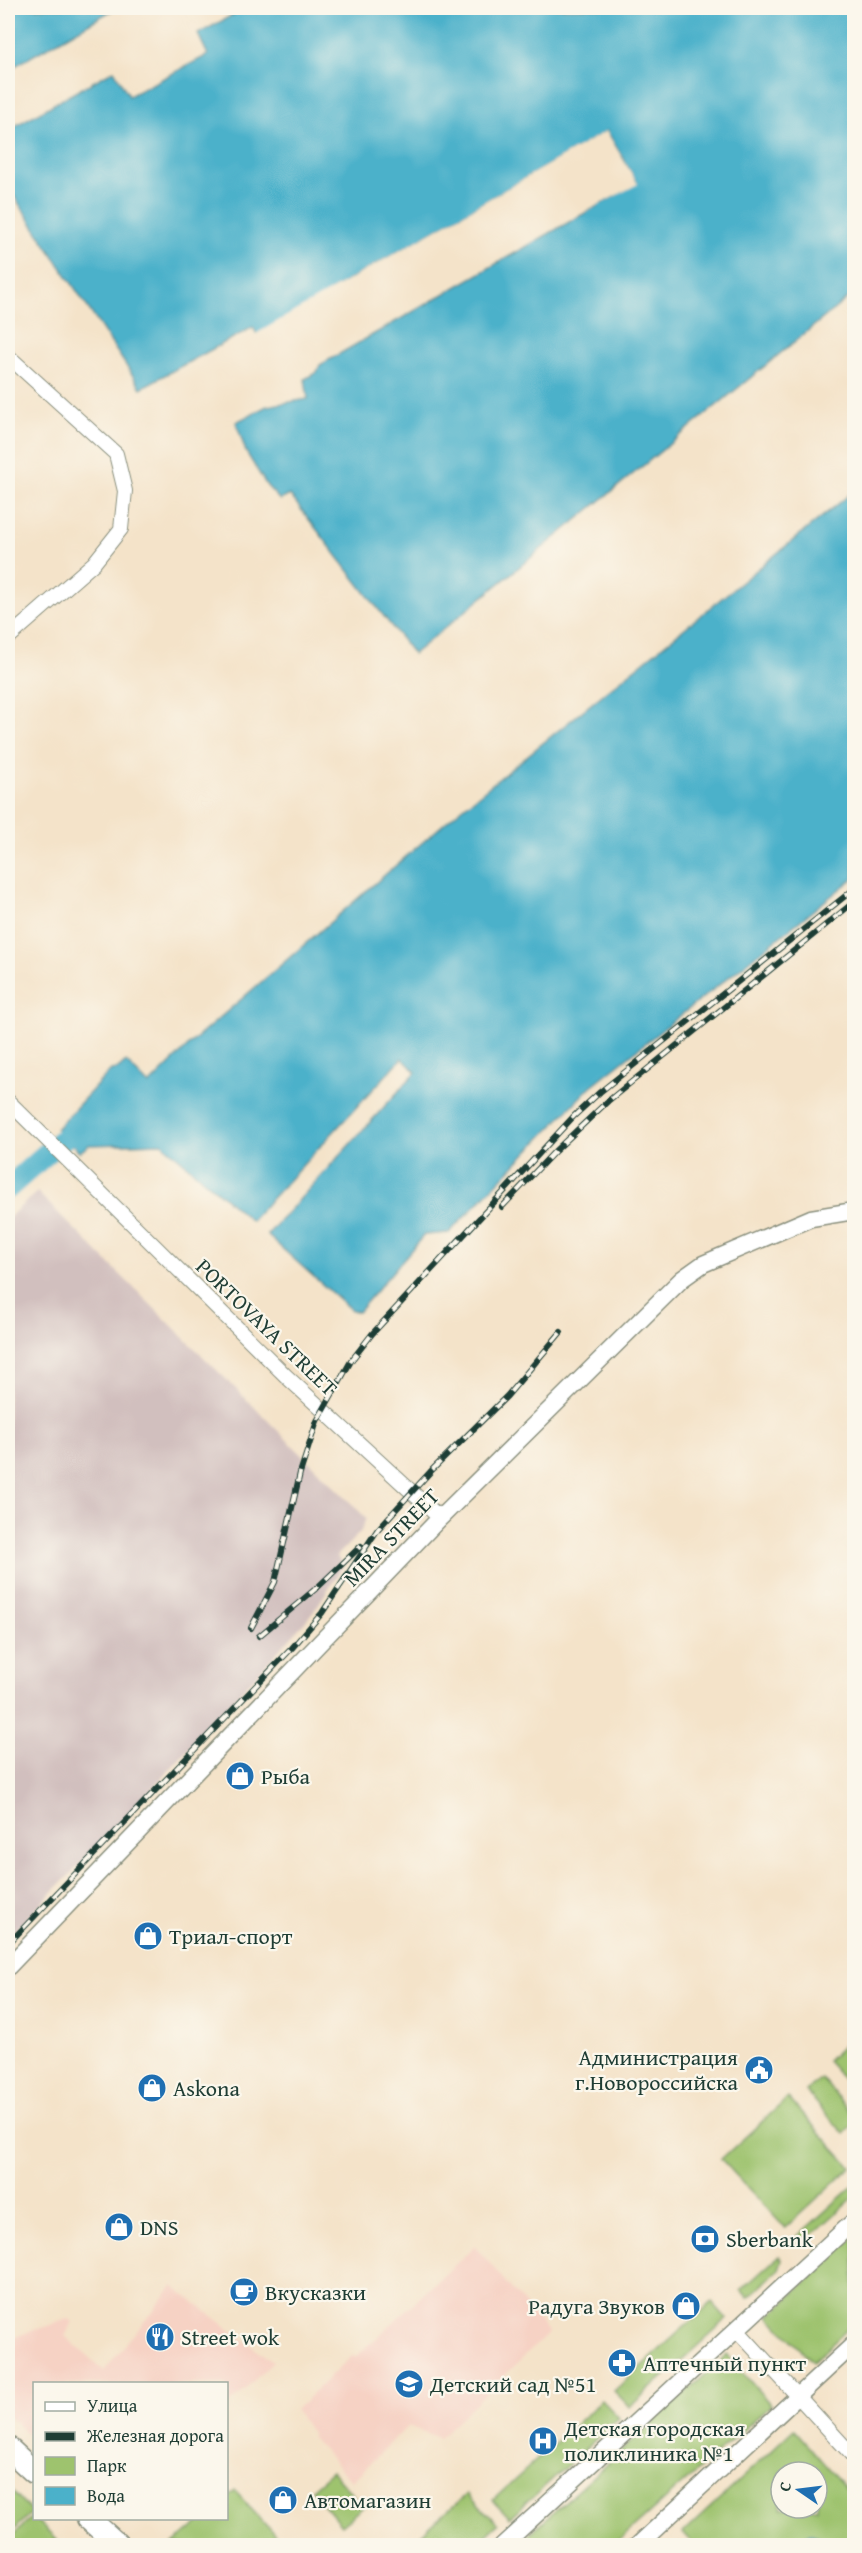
<svg xmlns="http://www.w3.org/2000/svg" width="862" height="2553" viewBox="0 0 862 2553" font-family="'Gentium Book Plus',serif">
	<rect width="100%" height="100%" fill="#fbf7ec"/>
	<filter id="ink" filterUnits="userSpaceOnUse"><feTurbulence type="fractalNoise" baseFrequency=".0167" numOctaves="2"/><feDisplacementMap in="SourceGraphic" scale="12" xChannelSelector="R" yChannelSelector="G"/><feConvolveMatrix kernelMatrix="1 2 1 2 8 2 1 2 1" color-interpolation-filters="sRGB"/></filter>
	<filter id="wash" filterUnits="userSpaceOnUse"><feTurbulence type="fractalNoise" baseFrequency=".008" numOctaves="4" result="noise"/><feDisplacementMap in="SourceGraphic" scale="24" xChannelSelector="R" yChannelSelector="G"/><feGaussianBlur stdDeviation="1.35" result="paint"/><feColorMatrix in="noise" values="0 0 0 0 0 0 0 0 0 0 0 0 0 0 0 0 0 1.4 0 .05"/><feComposite in="paint" operator="in"/></filter>
	<g filter="url(#wash)">
		<rect width="100%" height="100%" fill="#f4e3c9"/>
		<g fill="#f6d2c4">
			<polygon points="475,2246 549,2333 439,2438 408,2426 352,2481 312,2438 311,2433 295,2410 352,2356 356,2357"/>
			<polygon points="173,2286 273,2362 227,2407 226,2384 34,2384 34,2440 8,2416 8,2339 69,2319 73,2322 65,2336 104,2371"/>
		</g>
		<polygon fill="#d1bfbe" points="37,1192 366,1518 361,1531 337,1556 343,1566 312,1614 116,1828 8,1937 8,1218"/>
		<g fill="#9ec36e" stroke="#5e8051" stroke-width="1.5" fill-rule="evenodd">
			<polygon points="854,2035 854,2091 827,2061"/>
			<polygon points="821,2078 854,2116 854,2124 844,2134 806,2091"/>
			<polygon points="788,2098 851,2167 785,2228 721,2159"/>
			<polygon points="854,2185 854,2197 801,2245 790,2243"/>
			<polygon points="854,2237 854,2323 813,2362 769,2316"/>
			<polygon points="779,2256 782,2259 779,2269 748,2298 741,2290"/>
			<polygon points="712,2302 727,2319 630,2407 614,2391"/>
			<polygon points="727,2355 771,2405 614,2545 517,2545"/>
			<polygon points="602,2400 619,2418 510,2518 493,2500"/>
			<path d="M 794,2429 L 854,2498 L 854,2545 L 694,2545 L 683,2533 ZM 781,2472 L 817,2472 L 817,2508 L 781,2508 Z"/>
			<polygon points="332,2471 363,2507 341,2525 311,2489"/>
			<polygon points="8,2486 32,2512 8,2535"/>
			<polygon points="235,2491 284,2545 172,2545 203,2519 226,2518 227,2498"/>
			<polygon points="467,2494 498,2524 475,2545 409,2545"/>
			<polygon points="33,2516 34,2518 61,2545 8,2545 8,2541"/>
		</g>
		<g fill="#4bb1ca" stroke="#35777f" stroke-width="1.5">
			<polygon points="8,8 116,8 8,70"/>
			<polygon points="245,8 854,8 854,293 413,654 290,495 280,500 267,486 246,452 236,422 267,406 308,399 305,379 317,372 320,365 637,183 607,131 344,283 259,338 253,327 141,388 8,187 8,130 114,70 129,96 208,55 198,34"/>
			<polygon points="854,491 854,878 590,1087 449,1233 424,1235 358,1312 350,1309 267,1235 416,1072 402,1058 251,1221 162,1143 89,1145 80,1152 56,1129 111,1070 118,1069 126,1062 149,1085 193,1041 454,815"/>
			<polygon points="811,2534 821,2537 828,2545 796,2545 801,2538"/>
		</g>
		<polygon fill="#f4e3c9" points="606,131 638,184 547,232 634,183 605,135 346,285 339,302 260,341 256,340 254,335"/>
		<g fill="none" stroke-linecap="round" stroke-linejoin="round">
			<polyline stroke="#4bb1ca" stroke-width="22" points="8,1188 64,1138"/>
		</g>
	</g>
	<g filter="url(#ink)">
		<g fill="none" stroke-linecap="round" stroke-linejoin="round">
			<g stroke="#8a907e" stroke-width="16">
				<g id="minor">
					<polyline points="8,356 116,454 125,491 121,529 94,563 8,638"/>
					<polyline points="8,1101 287,1377 440,1518"/>
					<polyline points="737,2330 854,2457"/>
				</g>
			</g>
			<g stroke="#8a907e" stroke-width="19">
				<g id="tertiary">
					<polyline points="8,1967 440,1518 682,1279 703,1264 811,1218 854,1211"/>
					<polyline points="502,2546 854,2221"/>
					<polyline points="637,2546 854,2344"/>
				</g>
			</g>
			<g stroke="#8a907e" stroke-width="25">
				<g id="trunk">
					<polyline points="8,2448 34,2472"/>
					<polyline points="88,2518 119,2546"/>
				</g>
			</g>
			<use href="#minor" stroke="#fff" stroke-width="14"/>
			<use href="#tertiary" stroke="#fff" stroke-width="16"/>
			<use href="#trunk" stroke="#fff" stroke-width="22"/>
			<g stroke="#1f3d34" stroke-width="6">
				<g id="rail">
					<polyline points="502,1207 555,1151 608,1101 854,902"/>
					<polyline points="251,1628 275,1582 300,1473 317,1421 351,1361 372,1334 574,1116 600,1092 854,889"/>
					<polyline points="259,1636 319,1586 361,1546"/>
					<polyline points="8,1944 292,1648 322,1613 378,1529 432,1470 507,1396 561,1332"/>
				</g>
			</g>
			<use href="#rail" stroke="#fbf7ec" stroke-width="4" stroke-dasharray="11" stroke-linecap="butt"/>
		</g>
	</g>
	<defs>
		<g id="shop-disc" transform="scale(1.5)"><circle r="9.5" fill="#1f6fb2" stroke="#fbf7ec"/><path d="M-5-2.5h2.3a2.7 3.5 0 0 1 5.4 0H5L5.5 6h-11ZM-1.5-2.5h3a1.5 2.3 0 0 0-3 0Z" fill="#fff"/></g>
		<g id="civic-disc" transform="scale(1.5)"><circle r="9.5" fill="#1f6fb2" stroke="#fbf7ec"/><path d="M-.6-6.5H3V-4.5H.6V-3L4-1V1h2V6H-6V1h2V-1L-.6-3ZM-1.2 2.5V6h2.4V2.5Z" fill="#fff"/></g>
		<g id="bank-disc" transform="scale(1.5)"><circle r="9.5" fill="#1f6fb2" stroke="#fbf7ec"/><path d="M-6-4H6V4H-6ZM0-2.3a2.3 2.3 0 1 0 0 4.6a2.3 2.3 0 1 0 0-4.6Z" fill="#fff"/></g>
		<g id="cafe-disc" transform="scale(1.5)"><circle r="9.5" fill="#1f6fb2" stroke="#fbf7ec"/><path d="M-5.5-4.5H6V0H3Q3 3.5 0 3.5H-2.5Q-5.5 3.5-5.5 0ZM3-3.2v2h1.7v-2ZM-6 4.5H4V6H-6Z" fill="#fff"/></g>
		<g id="restaurant-disc" transform="scale(1.5)"><circle r="9.5" fill="#1f6fb2" stroke="#fbf7ec"/><path d="M-5-6h1v4h1v-4h1v4h1v-4h1v5L-1.5 .5V6h-2V.5L-5-1ZM5-6V6H3V1.5H1.5Q1.5-4 5-6Z" fill="#fff"/></g>
		<g id="pharmacy-disc" transform="scale(1.5)"><circle r="9.5" fill="#1f6fb2" stroke="#fbf7ec"/><path d="M-2-6h4v4h4v4h-4v4h-4v-4h-4v-4h4Z" fill="#fff"/></g>
		<g id="school-disc" transform="scale(1.5)"><circle r="9.5" fill="#1f6fb2" stroke="#fbf7ec"/><path d="M0-5L7-2L0 1L-7-2ZM-4 1L0 2.5L4 1V4Q0 6-4 4Z" fill="#fff"/></g>
		<g id="hospital-disc" transform="scale(1.5)"><circle r="9.5" fill="#1f6fb2" stroke="#fbf7ec"/><path d="M-5-5h3v3.5h4V-5h3V5h-3V1.5h-4V5h-3Z" fill="#fff"/></g>
	</defs>
	<g fill-rule="evenodd">
		<use href="#shop-disc" x="240" y="1776"/>
		<use href="#shop-disc" x="148" y="1936"/>
		<use href="#civic-disc" x="759" y="2070"/>
		<use href="#shop-disc" x="152" y="2088"/>
		<use href="#shop-disc" x="119" y="2227"/>
		<use href="#bank-disc" x="705" y="2239"/>
		<use href="#cafe-disc" x="244" y="2292"/>
		<use href="#shop-disc" x="686" y="2306"/>
		<use href="#restaurant-disc" x="160" y="2337"/>
		<use href="#pharmacy-disc" x="622" y="2363"/>
		<use href="#school-disc" x="409" y="2384"/>
		<use href="#hospital-disc" x="543" y="2441"/>
		<use href="#shop-disc" x="283" y="2500"/>
	</g>
	<g text-anchor="middle" dominant-baseline="central" stroke-width="4.5" stroke-linejoin="round" paint-order="stroke">
		<g font-size="22" fill="#1f3d34" stroke="#fbf7ec">
			<text transform="translate(267 1327) rotate(44)">PORTOVAYA STREET</text>
			<text transform="translate(391 1537) rotate(-46)">MIRA STREET</text>
		</g>
		<g font-size="22" fill="#1f3d34" stroke="#fbf7ec" text-anchor="start">
			<text x="261" y="1776">Рыба</text>
			<text x="169" y="1936">Триал-спорт</text>
			<text x="738" y="2057" text-anchor="end">Администрация<tspan x="738" dy="25">г.Новороссийска</tspan></text>
			<text x="173" y="2088">Askona</text>
			<text x="140" y="2227">DNS</text>
			<text x="726" y="2239">Sberbank</text>
			<text x="265" y="2292">Вкусказки</text>
			<text x="665" y="2306" text-anchor="end">Радуга Звуков</text>
			<text x="181" y="2337">Street wok</text>
			<text x="643" y="2363">Аптечный пункт</text>
			<text x="430" y="2384">Детский сад №51</text>
			<text x="564" y="2428">Детская городская<tspan x="564" dy="25">поликлиника №1</tspan></text>
			<text x="304" y="2500">Автомагазин</text>
		</g>
	</g>
	<rect width="862" height="2553" fill="none" stroke="#fbf7ec" stroke-width="30"/>
	<rect x="33" y="2382" width="195" height="138" fill="#fbf7ec" stroke="#a3ada2" stroke-width="1.5"/>
	<rect x="45" y="2402" width="30" height="9" fill="#ffffff" stroke="#a3ada2" stroke-width="1.5"/>
	<text x="87" y="2412" font-size="18" fill="#1f3d34">Улица</text>
	<rect x="45" y="2432" width="30" height="9" fill="#1f3d34" stroke="#a3ada2" stroke-width="1.5"/>
	<text x="87" y="2442" font-size="18" fill="#1f3d34">Железная дорога</text>
	<rect x="45" y="2457" width="30" height="18" fill="#9ec36e" stroke="#a3ada2" stroke-width="1.5"/>
	<text x="87" y="2472" font-size="18" fill="#1f3d34">Парк</text>
	<rect x="45" y="2487" width="30" height="18" fill="#4bb1ca" stroke="#a3ada2" stroke-width="1.5"/>
	<text x="87" y="2502" font-size="18" fill="#1f3d34">Вода</text>
	<g transform="translate(799 2490) rotate(284)"><circle r="28" fill="#fbf7ec" stroke="#a3ada2" stroke-width="1.5"/>
	<path d="M0-4.5L10 22L0 15L-10 22Z" fill="#1f6fb2"/>
	<text y="-9" font-size="16" font-weight="bold" text-anchor="middle" fill="#1f3d34">С</text>
	</g>
</svg>
